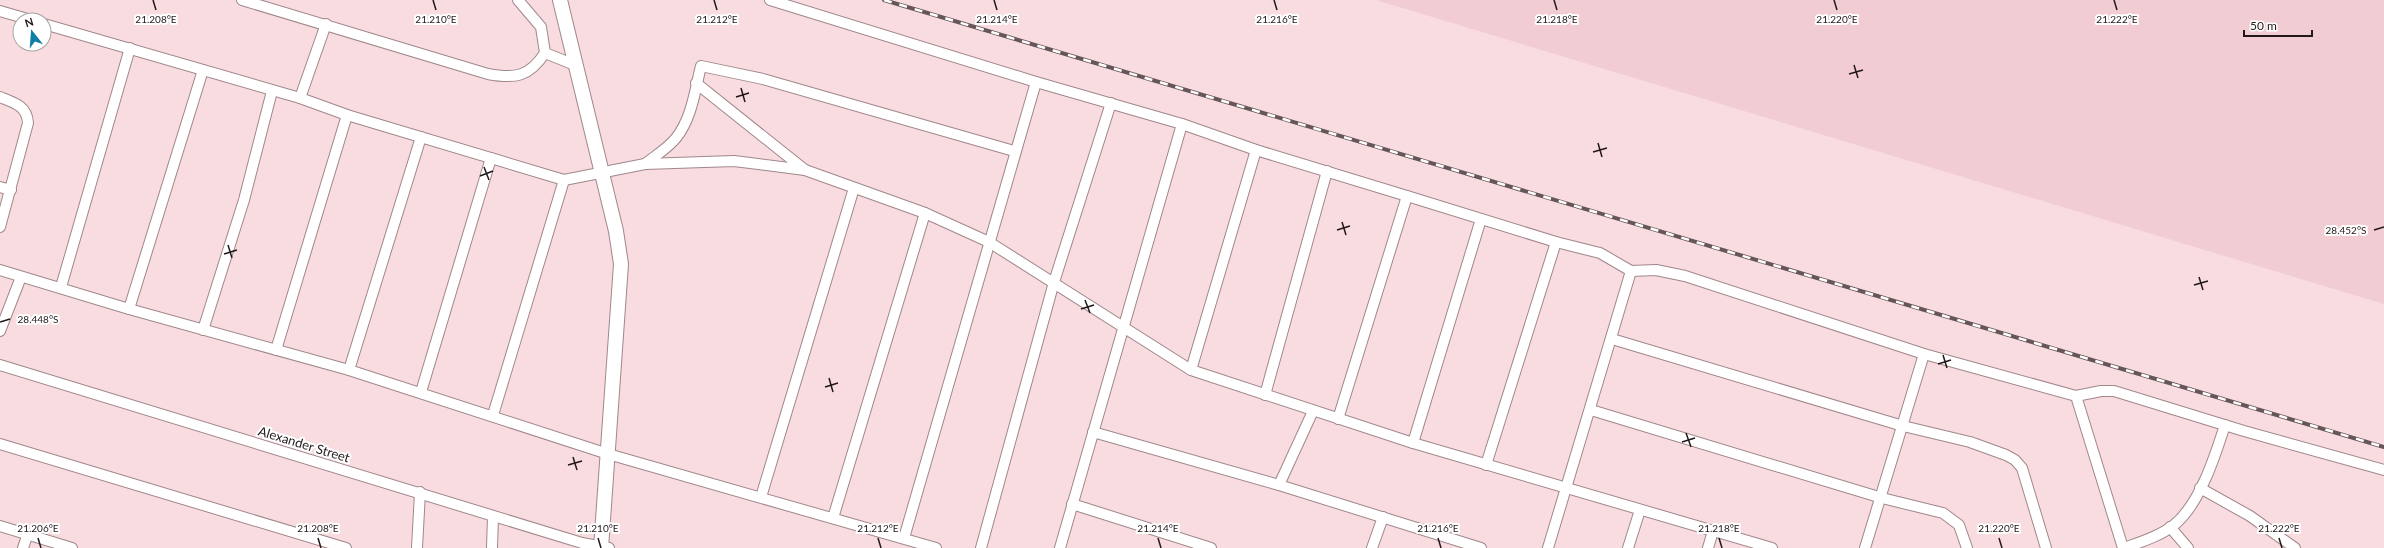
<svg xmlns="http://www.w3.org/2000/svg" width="2384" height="548" viewBox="0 0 2384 548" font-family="Lato,sans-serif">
	<rect width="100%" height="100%" fill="#f8dce0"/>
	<polygon fill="#f1ccd2" points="1376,0 2384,0 2384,304"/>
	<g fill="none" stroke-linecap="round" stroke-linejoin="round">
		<g stroke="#a0878b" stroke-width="12">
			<g id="street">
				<path d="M 242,0 L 488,74 C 515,79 529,77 545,53"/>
				<polyline points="518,0 541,27 545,53 575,65"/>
				<polyline points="770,0 1036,82 1182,124 1060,548"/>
				<polyline points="0,11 31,20"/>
				<polyline points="44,24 300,98 347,115 564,180 645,164 734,161 805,170 925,213 989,242 1191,370 1413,443 1772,548"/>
				<polyline points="696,83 805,170"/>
				<path d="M 0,97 C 15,103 27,106 28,123 L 0,227"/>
				<polyline points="300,98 326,24"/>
				<polyline points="1182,124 1256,150 1407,196 1556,242 1600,253 1631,271 1656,270 1685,276 1924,354 2076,396 2123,548"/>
				<path d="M 645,164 C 655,156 668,148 676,138 C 692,118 695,90 701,66 L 763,79 L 1014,151"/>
				<polyline points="0,187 11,190"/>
				<polyline points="0,270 129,309 349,370 608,454 936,548"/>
				<polyline points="61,287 130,48"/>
				<polyline points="129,309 203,70"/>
				<polyline points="203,330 244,200 272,91"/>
				<polyline points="0,331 21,277"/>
				<polyline points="1612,339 1903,426 1970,442 2006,455 2015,460 2022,468 2046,548"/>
				<polyline points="276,350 347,115"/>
				<polyline points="0,365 582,543 609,548"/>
				<polyline points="349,370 421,137"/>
				<polyline points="1191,370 1256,150"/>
				<polyline points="421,392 491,158"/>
				<polyline points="1265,395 1327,171"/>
				<polyline points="2076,396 2101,391 2114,391 2244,431 2384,470"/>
				<polyline points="1591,410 1882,498 1943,513 1959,525 1967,548"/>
				<polyline points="493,415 564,180"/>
				<polyline points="1338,419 1407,196"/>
				<polyline points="1093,432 1279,485 1481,548"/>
				<polyline points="1413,443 1481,219"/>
				<polyline points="0,444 346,548"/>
				<polyline points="1486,465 1556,242"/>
				<polyline points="1279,485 1313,411"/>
				<polyline points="2200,488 2250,516 2295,548"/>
				<polyline points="761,497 854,188"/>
				<polyline points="1072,504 1211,548"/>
				<polyline points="833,518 925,213"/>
				<polyline points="0,526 72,548"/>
				<polyline points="2170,527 2188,548"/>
				<polyline points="904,538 1036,82"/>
				<polyline points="23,548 27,536"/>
				<polyline points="417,548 420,492"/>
				<polyline points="492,548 493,516"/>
				<polyline points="981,548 1054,282 1111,103"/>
				<polyline points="1372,548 1383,517"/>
				<polyline points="1548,548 1631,271"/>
				<polyline points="1628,548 1640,510"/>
				<polyline points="1708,548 1713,531"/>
				<polyline points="1865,548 1924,354"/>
				<path d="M 2124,548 C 2141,542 2160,536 2174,525 C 2200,504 2215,456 2225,425"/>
			</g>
		</g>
		<g stroke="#a0878b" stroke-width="16">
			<polyline id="secondary" points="560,0 616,231 621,264 601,548"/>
		</g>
		<use href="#street" stroke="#fff" stroke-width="10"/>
		<use href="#secondary" stroke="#fff" stroke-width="14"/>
		<g stroke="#665659" stroke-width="4">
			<polyline id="rail" points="884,0 2384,447"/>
		</g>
		<use href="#rail" stroke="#fff" stroke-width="2.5" stroke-dasharray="8" stroke-linecap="butt"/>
	</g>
	<path fill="none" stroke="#22181a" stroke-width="1.5" d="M 153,0 L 156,10M 433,0 L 436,10M 714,0 L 717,10M 994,0 L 997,10M 1274,0 L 1277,10M 1554,0 L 1557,10M 1834,0 L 1837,10M 2114,0 L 2117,10M 1854,65 L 1858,78M 1849,74 L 1863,70M 741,88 L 745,102M 736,97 L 749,93M 1598,143 L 1602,157M 1593,152 L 1607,148M 484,167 L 489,180M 480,176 L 493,171M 1342,222 L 1346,235M 1337,230 L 1350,226M 2374,230 L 2384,227M 228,245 L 232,258M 224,254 L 237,250M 2199,277 L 2203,290M 2194,285 L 2208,281M 1085,300 L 1090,313M 1081,309 L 1094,305M 0,322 L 10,319M 1943,355 L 1947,368M 1938,364 L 1951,360M 829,378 L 833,392M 825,387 L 838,383M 1686,433 L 1691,447M 1682,442 L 1695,438M 573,457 L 577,470M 568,465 L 582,461M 38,538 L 41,548M 318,538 L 321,548M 598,538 L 601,548M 878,538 L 881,548M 1158,538 L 1161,548M 1438,538 L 1441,548M 1719,538 L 1722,548M 1999,538 L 2002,548M 2279,538 L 2282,548"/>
	<g text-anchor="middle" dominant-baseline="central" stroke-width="4" stroke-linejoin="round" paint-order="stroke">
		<g font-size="13" fill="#22181a" stroke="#fff">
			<text transform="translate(304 444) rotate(17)">Alexander Street</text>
		</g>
	</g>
	<g font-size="10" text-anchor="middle" fill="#22181a" stroke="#fff" stroke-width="4" stroke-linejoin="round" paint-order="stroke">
		<text x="156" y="23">21.208°E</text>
		<text x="436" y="23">21.210°E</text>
		<text x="717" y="23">21.212°E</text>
		<text x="997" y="23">21.214°E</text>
		<text x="1277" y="23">21.216°E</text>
		<text x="1557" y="23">21.218°E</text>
		<text x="1837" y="23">21.220°E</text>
		<text x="2117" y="23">21.222°E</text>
		<text x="2346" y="234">28.452°S</text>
		<text x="38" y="323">28.448°S</text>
		<text x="38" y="532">21.206°E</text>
		<text x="318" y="532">21.208°E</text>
		<text x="598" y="532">21.210°E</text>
		<text x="878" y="532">21.212°E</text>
		<text x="1158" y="532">21.214°E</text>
		<text x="1438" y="532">21.216°E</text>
		<text x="1719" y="532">21.218°E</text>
		<text x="1999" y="532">21.220°E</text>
		<text x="2279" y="532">21.222°E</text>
	</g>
	<g transform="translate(32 32) rotate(343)"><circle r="19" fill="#ffffff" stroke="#a7a3a3"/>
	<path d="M0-3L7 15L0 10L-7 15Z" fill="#0e7fa7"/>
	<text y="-6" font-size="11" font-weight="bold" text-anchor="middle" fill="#22181a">N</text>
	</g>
	<path d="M2244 30v6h68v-6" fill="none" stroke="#22181a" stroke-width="2"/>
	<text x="2250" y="30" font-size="12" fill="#22181a" stroke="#ffffff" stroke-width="3" paint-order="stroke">50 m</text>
</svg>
